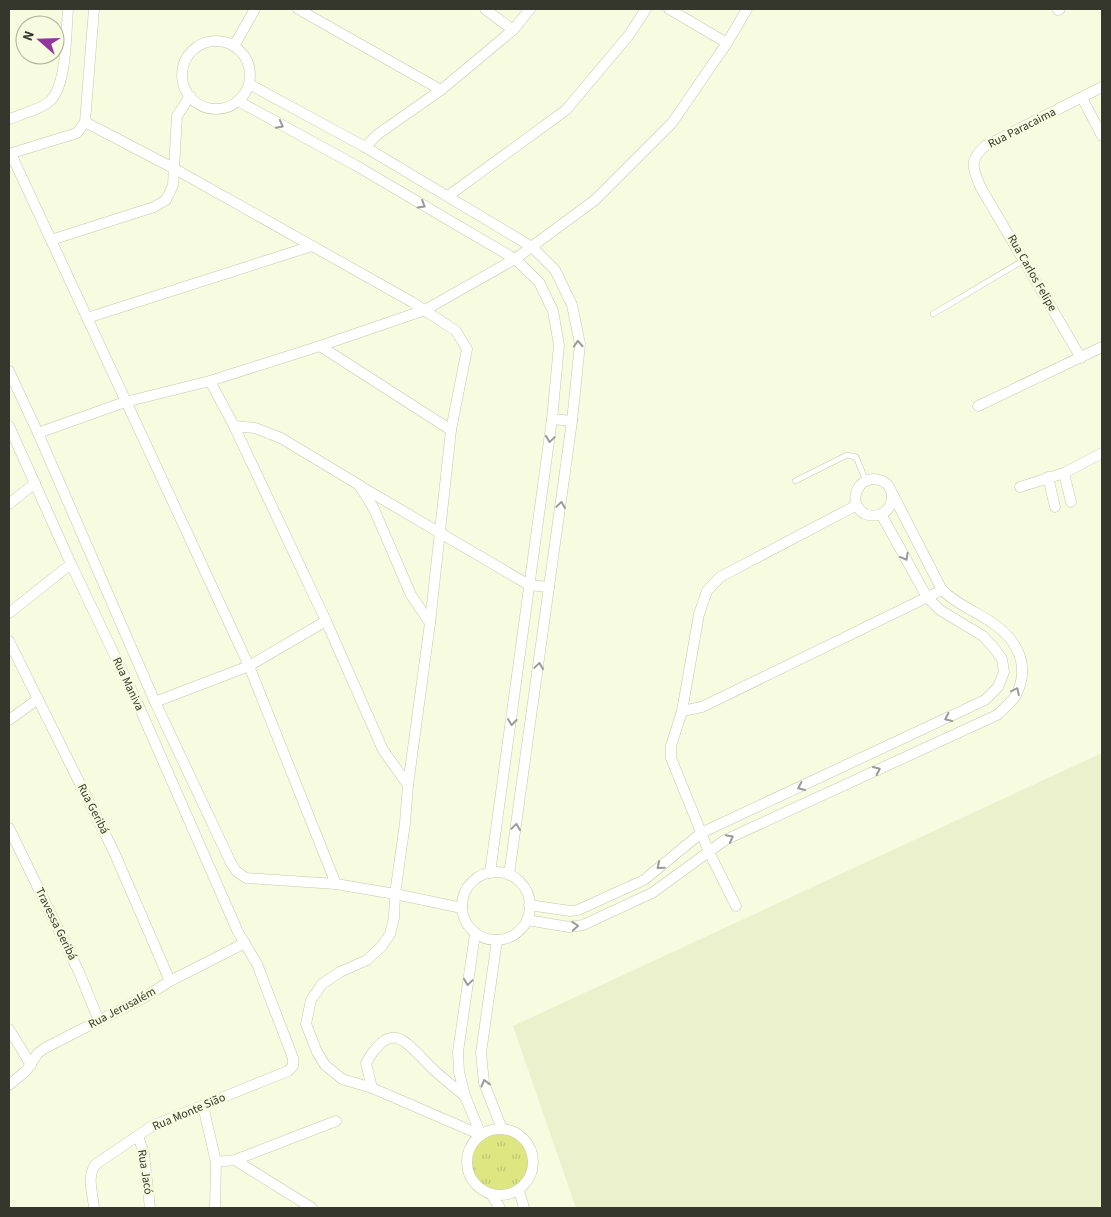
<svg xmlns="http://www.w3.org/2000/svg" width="1111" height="1217" viewBox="0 0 1111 1217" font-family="'Source Sans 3',sans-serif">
	<defs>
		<pattern id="grass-tufts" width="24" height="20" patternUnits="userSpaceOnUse" patternTransform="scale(1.25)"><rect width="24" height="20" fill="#dde680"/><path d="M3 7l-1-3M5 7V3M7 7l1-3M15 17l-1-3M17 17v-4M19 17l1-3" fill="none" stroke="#bec66f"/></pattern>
	</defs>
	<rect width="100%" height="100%" fill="#f7fbdf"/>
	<polygon fill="#ebf0cd" points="1102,753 1102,1208 576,1208 513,1026"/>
	<circle fill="url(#grass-tufts)" cx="500" cy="1162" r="28"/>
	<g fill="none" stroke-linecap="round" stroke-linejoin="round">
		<g stroke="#c4c8ad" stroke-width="6">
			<g id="lane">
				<polyline points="933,314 1024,260"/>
				<polyline points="795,481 847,455 856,457 866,481"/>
			</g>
		</g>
		<g stroke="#c4c8ad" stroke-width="11">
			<g id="street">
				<polyline points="298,9 441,90"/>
				<polyline points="485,9 513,30"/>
				<polyline points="669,9 727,43"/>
				<polyline points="1058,10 1060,9"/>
				<circle cx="216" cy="75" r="34"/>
				<polyline points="234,46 255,9"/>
				<polyline points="249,84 365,147 532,247 555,270 572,305 580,344 572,421 509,875"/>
				<polyline points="1082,98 1102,136"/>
				<polyline points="238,101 355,165 515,259 539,282 553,311 559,345 552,419 490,873"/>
				<path d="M 9,119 C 20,115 44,108 51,100 C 67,83 66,32 68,9"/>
				<polyline points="85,122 175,169 412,302 456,331 467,349 451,430 430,623"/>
				<polyline points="365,147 378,134 441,90 513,30 530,9"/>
				<polyline points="9,154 77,133 85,122 94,9"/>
				<polyline points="11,154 249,666 336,884"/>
				<polyline points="448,196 566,110 629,35 646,9"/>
				<polyline points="51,240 154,207 166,200 173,185 177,116 190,96"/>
				<polyline points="87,318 312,246"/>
				<polyline points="320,346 451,430"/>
				<path d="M 1081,358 L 981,188 C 973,169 968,161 985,146 L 1102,87"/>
				<polyline points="9,371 38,433 155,702 230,861 236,871 246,878 336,884 395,894 462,908"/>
				<polyline points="210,381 234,426 326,621 383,750 408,785"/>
				<polyline points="978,406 1102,347"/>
				<polyline points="552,419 572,421"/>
				<path d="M 9,426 L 71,564 L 137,702 L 238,932 L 257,964 L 293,1058 L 293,1066 L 288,1071 L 152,1126 L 96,1164 C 86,1176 93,1194 94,1208"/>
				<polyline points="234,426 255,428 281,438 359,485 374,509 411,595 430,623 408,785 405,823 395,894 394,918 390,934 382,946 367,960 340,972 322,984 311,1000 306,1024 317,1052 325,1065 342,1079 372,1088 481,1135"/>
				<polyline points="38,433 125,402 210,381 320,346 425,310 515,259 595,200 672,123 727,43 747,9"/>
				<polyline points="1064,473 1071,502"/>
				<polyline points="1048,477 1055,507"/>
				<polyline points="360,486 529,585 549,587"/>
				<polyline points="1020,487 1064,473 1102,453"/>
				<polyline points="9,504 35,483"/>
				<polyline points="9,613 71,564"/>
				<polyline points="9,641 114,852 170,981"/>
				<polyline points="155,702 249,666 326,621"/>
				<polyline points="682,711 702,707 942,590"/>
				<polyline points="9,720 38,699"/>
				<polyline points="9,828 79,972 99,1021"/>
				<circle cx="496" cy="906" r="34"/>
				<polyline points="529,905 570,911 578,910 644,880 701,833 985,700 998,687 1004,672 1002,659 994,648 983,636 940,610 927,597 881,514"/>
				<polyline points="736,906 709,852 671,758 671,746 682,711 699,614 707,591 720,577 857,505"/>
				<path d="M 527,920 L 569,927 L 583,925 L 652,893 L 725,840 L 997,715 C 1003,709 1012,702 1016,695 C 1031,665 1017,639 991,622 C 975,611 956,604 942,590 L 888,485 C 864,465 842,501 865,514 C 870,516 876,516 881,514 C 889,511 892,504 892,495"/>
				<polyline points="475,934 458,1052 459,1072 465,1096 481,1135"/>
				<polyline points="497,940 481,1053 484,1083 502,1129"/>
				<polyline points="9,1029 31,1065"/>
				<polyline points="9,1085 26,1071 38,1053 45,1048 145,997 170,981 245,943"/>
				<path d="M 372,1088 L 366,1063 C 392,1017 406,1043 432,1068 C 442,1078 454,1087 465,1096"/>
				<polyline points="203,1106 216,1162 215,1208"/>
				<circle cx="500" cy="1162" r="33"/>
				<polyline points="138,1136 144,1154 150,1208"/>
				<polyline points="235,1160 312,1208"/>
				<polyline points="216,1162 235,1160 336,1121"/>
				<polyline points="519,1190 524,1208"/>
				<polyline points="491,1194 500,1208"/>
			</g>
		</g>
		<use href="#lane" stroke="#fff" stroke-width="5"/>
		<use href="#street" stroke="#fff" stroke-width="10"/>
	</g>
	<defs><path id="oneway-chevron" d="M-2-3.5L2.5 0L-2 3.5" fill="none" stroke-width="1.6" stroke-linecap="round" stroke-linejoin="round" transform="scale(1.25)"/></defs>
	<g stroke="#9a9b96">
		<use href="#oneway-chevron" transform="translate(280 125) rotate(28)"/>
		<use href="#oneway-chevron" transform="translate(422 205) rotate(31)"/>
		<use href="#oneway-chevron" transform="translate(578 344) rotate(-93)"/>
		<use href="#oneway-chevron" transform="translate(550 439) rotate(98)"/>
		<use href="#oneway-chevron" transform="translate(561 505) rotate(-82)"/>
		<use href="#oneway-chevron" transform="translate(905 557) rotate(61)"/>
		<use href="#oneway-chevron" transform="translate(539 666) rotate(-82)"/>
		<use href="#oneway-chevron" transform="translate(1016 691) rotate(-64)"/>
		<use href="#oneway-chevron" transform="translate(948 718) rotate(155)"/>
		<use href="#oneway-chevron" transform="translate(512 722) rotate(97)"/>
		<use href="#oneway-chevron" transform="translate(877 770) rotate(-25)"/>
		<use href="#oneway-chevron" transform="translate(801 787) rotate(155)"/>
		<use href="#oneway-chevron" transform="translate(516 827) rotate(-82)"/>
		<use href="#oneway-chevron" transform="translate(730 838) rotate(-27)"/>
		<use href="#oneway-chevron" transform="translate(660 866) rotate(141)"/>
		<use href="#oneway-chevron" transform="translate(575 926) rotate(-5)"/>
		<use href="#oneway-chevron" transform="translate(468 982) rotate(98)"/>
		<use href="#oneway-chevron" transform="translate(485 1083) rotate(-104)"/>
	</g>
	<g text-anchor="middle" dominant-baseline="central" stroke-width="5" stroke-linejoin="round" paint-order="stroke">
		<g font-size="12" fill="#36372c" stroke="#f7fbdf">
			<text transform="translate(1022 128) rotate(-27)">Rua Paracaima</text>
			<text transform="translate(1032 273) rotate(60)">Rua Carlos Felipe</text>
			<text transform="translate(128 684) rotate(65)">Rua Maniva</text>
			<text transform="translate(93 809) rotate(63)">Rua Geribá</text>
			<text transform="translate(56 924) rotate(64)">Travessa Geribá</text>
			<text transform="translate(122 1008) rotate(-28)">Rua Jerusalém</text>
			<text transform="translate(189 1112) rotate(-23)">Rua Monte Sião</text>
			<text transform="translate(145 1172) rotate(81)">Rua Jacó</text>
		</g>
	</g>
	<rect width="1111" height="1217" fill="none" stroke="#36372c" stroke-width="20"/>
	<g transform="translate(40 40) rotate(290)"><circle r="24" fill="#f7fbdf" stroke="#aaad97"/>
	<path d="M0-4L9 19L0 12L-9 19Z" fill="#9436a0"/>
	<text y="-8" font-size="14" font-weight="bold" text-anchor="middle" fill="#36372c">N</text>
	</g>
</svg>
